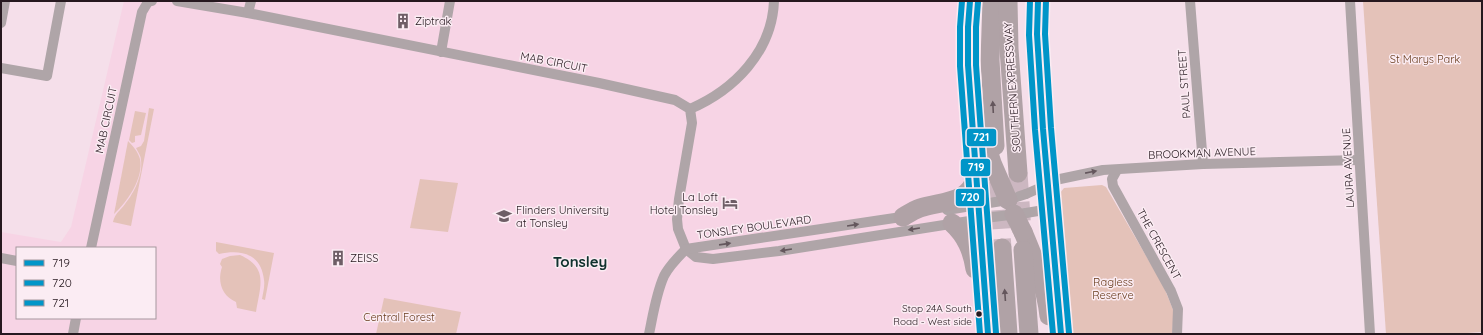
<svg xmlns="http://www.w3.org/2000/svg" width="1483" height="335" viewBox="0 0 1483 335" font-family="Quicksand,sans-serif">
	<rect width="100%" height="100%" fill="#f5dfea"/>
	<path fill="#f7d4e5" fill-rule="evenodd" d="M 124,1 L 961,1 L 957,36 L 975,320 L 978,334 L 1,334 L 1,232 L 61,242 L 71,227 ZM 17,248 L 155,248 L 155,318 L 17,318 Z"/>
	<g fill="#e4c2b9">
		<polygon points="1363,1 1482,1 1482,332 1452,334 1386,334"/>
		<path d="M 149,108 L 154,109 L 131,226 L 113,222 C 115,213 120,211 125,204 C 134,193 143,175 141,160 C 141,156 138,152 136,148 L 141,146 L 144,141 Z"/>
		<polygon points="135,111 146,113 141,135 135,136 135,142 132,143 129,140"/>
		<path d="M 128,141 C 133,146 138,152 140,159 C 144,178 127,202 114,214 Z"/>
		<polygon points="420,179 458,183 448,232 410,228"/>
		<polygon points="1102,185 1106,187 1163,285 1174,312 1172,334 1071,334 1060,193 1064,188"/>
		<path d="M 216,242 L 274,253 L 265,300 L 262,299 C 263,293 265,286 264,280 C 261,254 242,249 219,254 L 216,251 Z"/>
		<path d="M 240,255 C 269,268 260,286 256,312 L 237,308 L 236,302 C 222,296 217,282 222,267 L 220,264 L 222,259 L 230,256 Z"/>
		<polygon points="384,298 461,312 456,334 376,334"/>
	</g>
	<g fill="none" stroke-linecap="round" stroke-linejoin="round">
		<g stroke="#ccb7c1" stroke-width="19" stroke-dasharray="19 10" stroke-linecap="butt">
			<polyline points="1018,173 1022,232"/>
			<polyline points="997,181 1002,248"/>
		</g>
		<g stroke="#afa5a8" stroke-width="10">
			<polyline points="177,1 248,13 599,83 675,100 690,109 692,123 679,199 677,219 678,229 686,249 696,257 713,259 779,251 982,219"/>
			<polyline points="1190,1 1203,164"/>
			<polyline points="1350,1 1370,334"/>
			<polyline points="248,13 251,1"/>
			<polyline points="1,23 5,1"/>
			<polyline points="441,52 450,1"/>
			<polyline points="1,68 47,76 61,1"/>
			<path d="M 690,109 C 734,90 772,52 774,1"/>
			<polyline points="1117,170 1112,179 1113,186 1171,291 1178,309 1177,334"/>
			<polyline points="1026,194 1060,179 1103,170 1203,164 1359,160"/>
			<polyline points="947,210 983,204"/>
			<polyline points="1026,213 1050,209"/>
			<polyline points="91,248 142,12 148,2 152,1"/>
			<polyline points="686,249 908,216"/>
			<polyline points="1,258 17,261"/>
			<polyline points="73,334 76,318"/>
			<path d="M 649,334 C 653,315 656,294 664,276 C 669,266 678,257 686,249"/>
		</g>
		<g stroke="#b0a2a6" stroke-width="19">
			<polyline points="970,1 968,27 968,65 988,334"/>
			<polyline points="992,1 990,60 995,146"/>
			<polyline points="1008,1 1009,49 1018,173"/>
			<polyline points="1038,1 1037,34 1043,129 1061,334"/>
			<path d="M 903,217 C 908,214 914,210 920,208 C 941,201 969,204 976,177"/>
			<path d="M 952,223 C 966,236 972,250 975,269"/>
			<path d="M 1023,232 C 1034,258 1046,287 1049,316"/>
			<polyline points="1002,248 1008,334"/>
			<polyline points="1023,250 1029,334"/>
		</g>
		<g stroke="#afa5a8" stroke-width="10">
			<polyline points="983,204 1008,200 1026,194"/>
			<polyline points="985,218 1026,213"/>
		</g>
		<g stroke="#b0a2a6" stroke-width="19">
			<polyline points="983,135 992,163 1008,200"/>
			<polyline points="1014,214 1023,232"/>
		</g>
		<g stroke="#fbecf3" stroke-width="9">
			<g id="bus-1">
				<polyline points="970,1 968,27 968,65 988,334"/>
				<polyline points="1038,1 1037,34 1043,129 1061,334"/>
			</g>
		</g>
		<g stroke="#fbecf3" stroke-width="9">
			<g id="bus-2">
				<polyline points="962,1 960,27 960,66 980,334"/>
				<polyline points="1030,1 1029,35 1035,130 1053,334"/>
			</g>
		</g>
		<g stroke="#fbecf3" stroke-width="9">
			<g id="bus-3">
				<polyline points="1046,1 1045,34 1051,128 1069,333"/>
				<polyline points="978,2 976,27 976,65 996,333"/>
			</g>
		</g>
		<use href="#bus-1" stroke="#0095c8" stroke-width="6"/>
		<use href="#bus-2" stroke="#0095c8" stroke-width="6"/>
		<use href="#bus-3" stroke="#0095c8" stroke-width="6"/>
	</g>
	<defs><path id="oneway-solid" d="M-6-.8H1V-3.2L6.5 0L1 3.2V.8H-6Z"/></defs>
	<g fill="#64565c">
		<use href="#oneway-solid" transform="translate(993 107) rotate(-93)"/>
		<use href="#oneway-solid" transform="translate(1005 295) rotate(-94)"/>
	</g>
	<g fill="#64575d">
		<use href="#oneway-solid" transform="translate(1091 172) rotate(-11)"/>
		<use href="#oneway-solid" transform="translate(853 225) rotate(-9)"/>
		<use href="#oneway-solid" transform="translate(914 229) rotate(171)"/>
		<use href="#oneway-solid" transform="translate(725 244) rotate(-8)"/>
		<use href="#oneway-solid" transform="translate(786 250) rotate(171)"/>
	</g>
	<defs>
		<g id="building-bare" transform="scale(1.2)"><path d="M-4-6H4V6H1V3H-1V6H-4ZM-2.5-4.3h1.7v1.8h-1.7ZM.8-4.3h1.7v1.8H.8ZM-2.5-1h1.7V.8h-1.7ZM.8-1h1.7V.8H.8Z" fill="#6e5e66" stroke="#fbecf3" stroke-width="2.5" paint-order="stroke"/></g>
		<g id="hotel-bare" transform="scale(1.2)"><path d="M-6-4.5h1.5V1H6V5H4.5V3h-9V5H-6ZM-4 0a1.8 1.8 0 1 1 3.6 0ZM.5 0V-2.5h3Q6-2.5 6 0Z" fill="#6e5e66" stroke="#fbecf3" stroke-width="2.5" paint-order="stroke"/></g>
		<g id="university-bare" transform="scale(1.2)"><path d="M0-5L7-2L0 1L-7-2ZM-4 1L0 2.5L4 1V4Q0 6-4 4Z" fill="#6e5e66" stroke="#fbecf3" stroke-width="2.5" paint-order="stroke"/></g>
	</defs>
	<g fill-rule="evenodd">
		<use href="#building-bare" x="403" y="21"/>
		<use href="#hotel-bare" x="730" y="203"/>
		<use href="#university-bare" x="504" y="216"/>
		<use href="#building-bare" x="338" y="258"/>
	</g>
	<circle fill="#26181f" stroke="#fbecf3" stroke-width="1.5" cx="979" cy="314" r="3.5"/>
	<g text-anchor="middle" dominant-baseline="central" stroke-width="3" stroke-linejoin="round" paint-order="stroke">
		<g font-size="10" fill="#26181f" stroke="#fbecf3" text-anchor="end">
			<text x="972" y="308">Stop 24A South<tspan x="972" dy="13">Road - West side</tspan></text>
		</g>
		<g font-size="11" fill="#26181f" stroke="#fbecf3" text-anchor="start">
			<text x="415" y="21">Ziptrak</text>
			<text x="718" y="197" text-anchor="end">La Loft<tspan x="718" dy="13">Hotel Tonsley</tspan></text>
			<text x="516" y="210">Flinders University<tspan x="516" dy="13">at Tonsley</tspan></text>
			<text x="350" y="258">ZEISS</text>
		</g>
		<g font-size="11" fill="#673a1a" stroke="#fbecf3">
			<text x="1425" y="59">St Marys Park</text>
			<text x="1113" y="282">Ragless<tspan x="1113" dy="13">Reserve</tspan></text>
			<text x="399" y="317">Central Forest</text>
		</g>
		<g font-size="11" fill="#26181f" stroke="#fbecf3">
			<text transform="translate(554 62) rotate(11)">MAB CIRCUIT</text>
			<text transform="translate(1184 84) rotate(-94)">PAUL STREET</text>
			<text transform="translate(1012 87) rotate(-94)">SOUTHERN EXPRESSWAY</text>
			<text transform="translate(106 120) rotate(-78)">MAB CIRCUIT</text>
			<text transform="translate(1202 153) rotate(-2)">BROOKMAN AVENUE</text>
			<text transform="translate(1348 168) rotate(-93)">LAURA AVENUE</text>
			<text transform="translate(754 227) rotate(-8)">TONSLEY BOULEVARD</text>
			<text transform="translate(1159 244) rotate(61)">THE CRESCENT</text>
		</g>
		<g font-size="15" font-weight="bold" fill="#10322e" stroke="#fbecf3">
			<text x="580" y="261">Tonsley</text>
		</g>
	</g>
	<g stroke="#fbecf3" stroke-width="1.5">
		<rect x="966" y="128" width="31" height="19" rx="4" fill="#0095c8"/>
		<rect x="960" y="158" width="31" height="19" rx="4" fill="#0095c8"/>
		<rect x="955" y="188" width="30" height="19" rx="4" fill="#0095c8"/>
	</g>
	<g font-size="11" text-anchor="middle" font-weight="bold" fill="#fff">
		<text x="981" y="141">721</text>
		<text x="976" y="171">719</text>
		<text x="970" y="201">720</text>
	</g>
	<rect width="1483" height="335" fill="none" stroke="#26181f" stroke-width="4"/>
	<rect x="16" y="247" width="140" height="72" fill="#fbecf3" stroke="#a6979e"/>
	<rect x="24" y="260" width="20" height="6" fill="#0095c8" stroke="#a6979e"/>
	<text x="52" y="267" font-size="12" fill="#26181f">719</text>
	<rect x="24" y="280" width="20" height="6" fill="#0095c8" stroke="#a6979e"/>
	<text x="52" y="287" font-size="12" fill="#26181f">720</text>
	<rect x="24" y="300" width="20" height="6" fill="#0095c8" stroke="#a6979e"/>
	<text x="52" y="307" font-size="12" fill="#26181f">721</text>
</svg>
